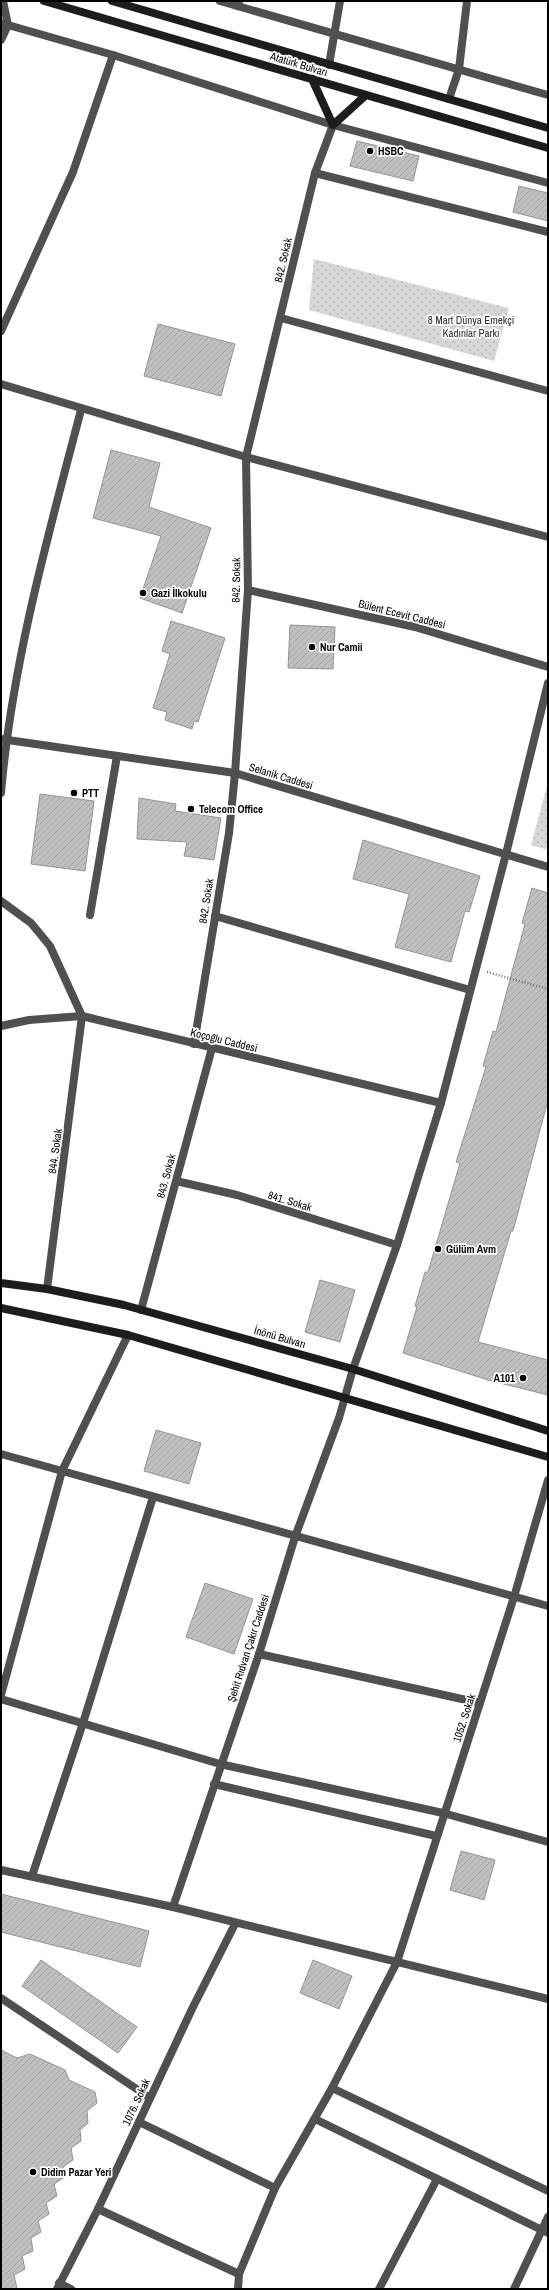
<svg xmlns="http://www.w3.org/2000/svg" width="549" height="2290" viewBox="0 0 549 2290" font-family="'Archivo Narrow',sans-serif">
	<defs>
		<pattern id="park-dots" width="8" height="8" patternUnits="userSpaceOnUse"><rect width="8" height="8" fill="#d7d7d7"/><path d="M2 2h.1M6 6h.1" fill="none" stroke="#b7b7b7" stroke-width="1.8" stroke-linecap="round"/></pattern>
		<pattern id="building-hatch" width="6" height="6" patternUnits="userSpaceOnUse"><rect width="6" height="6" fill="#c0c0c0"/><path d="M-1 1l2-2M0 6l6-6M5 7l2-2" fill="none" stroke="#a3a3a3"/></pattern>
	</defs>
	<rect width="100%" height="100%" fill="#fff"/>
	<g fill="url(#park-dots)">
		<polygon points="314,259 509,308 494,361 309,310"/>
		<polygon points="548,782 548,850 531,845"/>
	</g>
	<g fill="url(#building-hatch)" stroke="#949494">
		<polygon points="357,141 419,156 413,181 350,166"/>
		<polygon points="519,186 548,193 548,221 513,212"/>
		<polygon points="158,324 235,344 221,396 144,376"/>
		<polygon points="111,450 160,463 149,507 211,528 182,613 140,598 161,536 93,518"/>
		<polygon points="171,621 225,638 198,722 194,721 192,729 165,720 167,712 153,708 170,654 162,651"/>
		<polygon points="290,625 335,627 333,669 288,668"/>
		<polygon points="40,794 94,801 85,871 31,864"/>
		<polygon points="139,798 176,804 175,811 221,818 214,860 184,856 187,842 137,839"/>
		<polygon points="363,840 480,876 469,912 465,911 451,962 395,947 409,894 353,879"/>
		<polygon points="532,888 548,893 548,1100 513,1231 511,1231 478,1342 548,1360 548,1395 488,1380 403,1353 417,1307 415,1306 425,1272 428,1272 460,1163 456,1162 486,1067 483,1066 493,1031 496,1032 513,968 525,924 522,923"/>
		<polygon points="320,1280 355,1290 340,1342 305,1332"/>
		<polygon points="156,1430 201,1443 189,1484 144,1471"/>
		<polygon points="205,1583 253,1599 234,1654 186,1637"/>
		<polygon points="461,1851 495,1860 484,1900 450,1890"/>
		<polygon points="1,1894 149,1931 140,1967 1,1932"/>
		<polygon points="41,1960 137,2027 118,2053 22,1986"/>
		<polygon points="313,1960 352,1976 339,2009 300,1993"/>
		<polygon points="1,2050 17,2058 30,2054 65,2070 69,2080 95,2092 97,2103 87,2111 88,2123 80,2130 81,2141 71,2148 73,2160 63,2167 65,2177 54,2184 57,2196 46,2203 49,2214 38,2221 41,2232 31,2238 33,2251 22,2256 25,2269 14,2275 17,2289 1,2289"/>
	</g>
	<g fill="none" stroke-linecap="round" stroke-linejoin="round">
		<polyline stroke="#727272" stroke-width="2.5" stroke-dasharray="1 2" stroke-linecap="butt" points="487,972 548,989"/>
		<g stroke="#505050" stroke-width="8">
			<polyline points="220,1 548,95"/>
			<polyline points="1,23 113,55 333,125 548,183"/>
			<polyline points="90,915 117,756"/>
		</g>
		<g stroke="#505050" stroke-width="8">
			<polyline points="238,6 239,1"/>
			<polyline points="1,40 8,25 3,1"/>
			<polyline points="329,65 340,1"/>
			<polyline points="449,99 459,69 467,1"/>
			<polyline points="315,173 548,232"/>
			<polyline points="281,318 548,391"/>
			<polyline points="1,331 73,172 113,55"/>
			<polyline points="1,384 246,457 548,537"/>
			<path d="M 1,793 C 12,663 48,536 81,410"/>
			<polyline points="1,901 31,923 50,946 82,1016 47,1289"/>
			<polyline points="215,916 470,990"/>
			<polyline points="194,1044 229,833 235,773 248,590 246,457 315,173 333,125"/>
			<polyline points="176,1181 237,1195 397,1245"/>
			<polyline points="141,1310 212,1048"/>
			<polyline points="1,1454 548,1606"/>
			<polyline points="259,1654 480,1703"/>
			<polyline points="1,1695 62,1471 128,1335"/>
			<polyline points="1,1699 220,1764 443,1813 548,1842"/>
			<polyline points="214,1784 436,1836"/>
			<polyline points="1,1870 173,1907 548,1999"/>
			<polyline points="32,1876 83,1723 153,1497"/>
			<polyline points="173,1907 259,1654 295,1537 339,1418 353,1369 397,1245 441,1103 506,854 548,683"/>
			<polyline points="1,1998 150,2098"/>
			<polyline points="332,2088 548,2191"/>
			<polyline points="315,2119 548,2233"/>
			<polyline points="139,2122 275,2188"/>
			<polyline points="98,2209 239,2274"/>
			<polyline points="59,2283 71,2289"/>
			<polyline points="57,2289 98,2209 192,2009 235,1924"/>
			<polyline points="238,2289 239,2274 275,2188 332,2088 397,1962 514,1597 548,1480"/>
			<polyline points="379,2289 437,2179"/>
			<polyline points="514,2289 548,2217"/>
		</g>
		<g stroke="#505050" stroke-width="8">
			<polyline points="248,590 415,627 548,667"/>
			<polyline points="1,739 235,773 548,867"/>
			<polyline points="1,1026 29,1020 82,1016 441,1103"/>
		</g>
		<g stroke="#1d1d1d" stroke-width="8">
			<polyline points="44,1 548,148"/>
			<polyline points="112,1 548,128"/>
			<polyline points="312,79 333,125 366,95"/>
			<polyline points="1,1283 47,1289 124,1305 353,1369 548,1431"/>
			<polyline points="1,1308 128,1335 548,1457"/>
		</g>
	</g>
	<g fill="#000" stroke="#fff" stroke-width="1.5">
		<circle cx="370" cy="151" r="4"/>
		<circle cx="143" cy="593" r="4"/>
		<circle cx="312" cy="647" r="4"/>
		<circle cx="74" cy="793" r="4"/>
		<circle cx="191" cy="809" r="4"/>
		<circle cx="438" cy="1249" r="4"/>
		<circle cx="523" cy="1378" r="4"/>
		<circle cx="33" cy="2172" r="4"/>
	</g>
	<g text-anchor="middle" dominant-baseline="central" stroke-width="3.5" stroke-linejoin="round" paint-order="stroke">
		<g font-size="11" fill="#000" stroke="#fff">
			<text transform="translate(299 64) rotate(17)">Atatürk Bulvarı</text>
			<text transform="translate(283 260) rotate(-77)">842. Sokak</text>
			<text transform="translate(236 580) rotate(-89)">842. Sokak</text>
			<text transform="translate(402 614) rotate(14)">Bülent Ecevit Caddesi</text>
			<text transform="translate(281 776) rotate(17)">Selanik Caddesi</text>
			<text transform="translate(206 901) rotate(-81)">842. Sokak</text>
			<text transform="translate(224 1040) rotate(14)">Koçoğlu Caddesi</text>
			<text transform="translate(55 1151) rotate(-82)">844. Sokak</text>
			<text transform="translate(166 1176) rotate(-75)">843. Sokak</text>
			<text transform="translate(290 1201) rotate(17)">841. Sokak</text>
			<text transform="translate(280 1337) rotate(16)">İnönü Bulvarı</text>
			<text transform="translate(248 1648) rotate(-72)">Şehit Rıdvan Çakır Caddesi</text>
			<text transform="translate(464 1718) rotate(-72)">1052. Sokak</text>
			<text transform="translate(136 2102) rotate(-65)">1076. Sokak</text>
		</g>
		<g font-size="11" font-weight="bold" fill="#000" stroke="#fff" text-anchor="start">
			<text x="378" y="151">HSBC</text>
			<text x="151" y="593">Gazi İlkokulu</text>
			<text x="320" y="647">Nur Camii</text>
			<text x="82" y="793">PTT</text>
			<text x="199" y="809">Telecom Office</text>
			<text x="446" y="1249">Gülüm Avm</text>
			<text x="515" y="1378" text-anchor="end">A101</text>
			<text x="41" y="2172">Didim Pazar Yeri</text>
		</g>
		<g font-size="11" fill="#2e2e2e" stroke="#fff">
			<text x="471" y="320">8 Mart Dünya Emekçi<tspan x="471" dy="13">Kadınlar Parkı</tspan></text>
		</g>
	</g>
	<rect width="549" height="2290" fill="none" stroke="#000000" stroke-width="4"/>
</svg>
